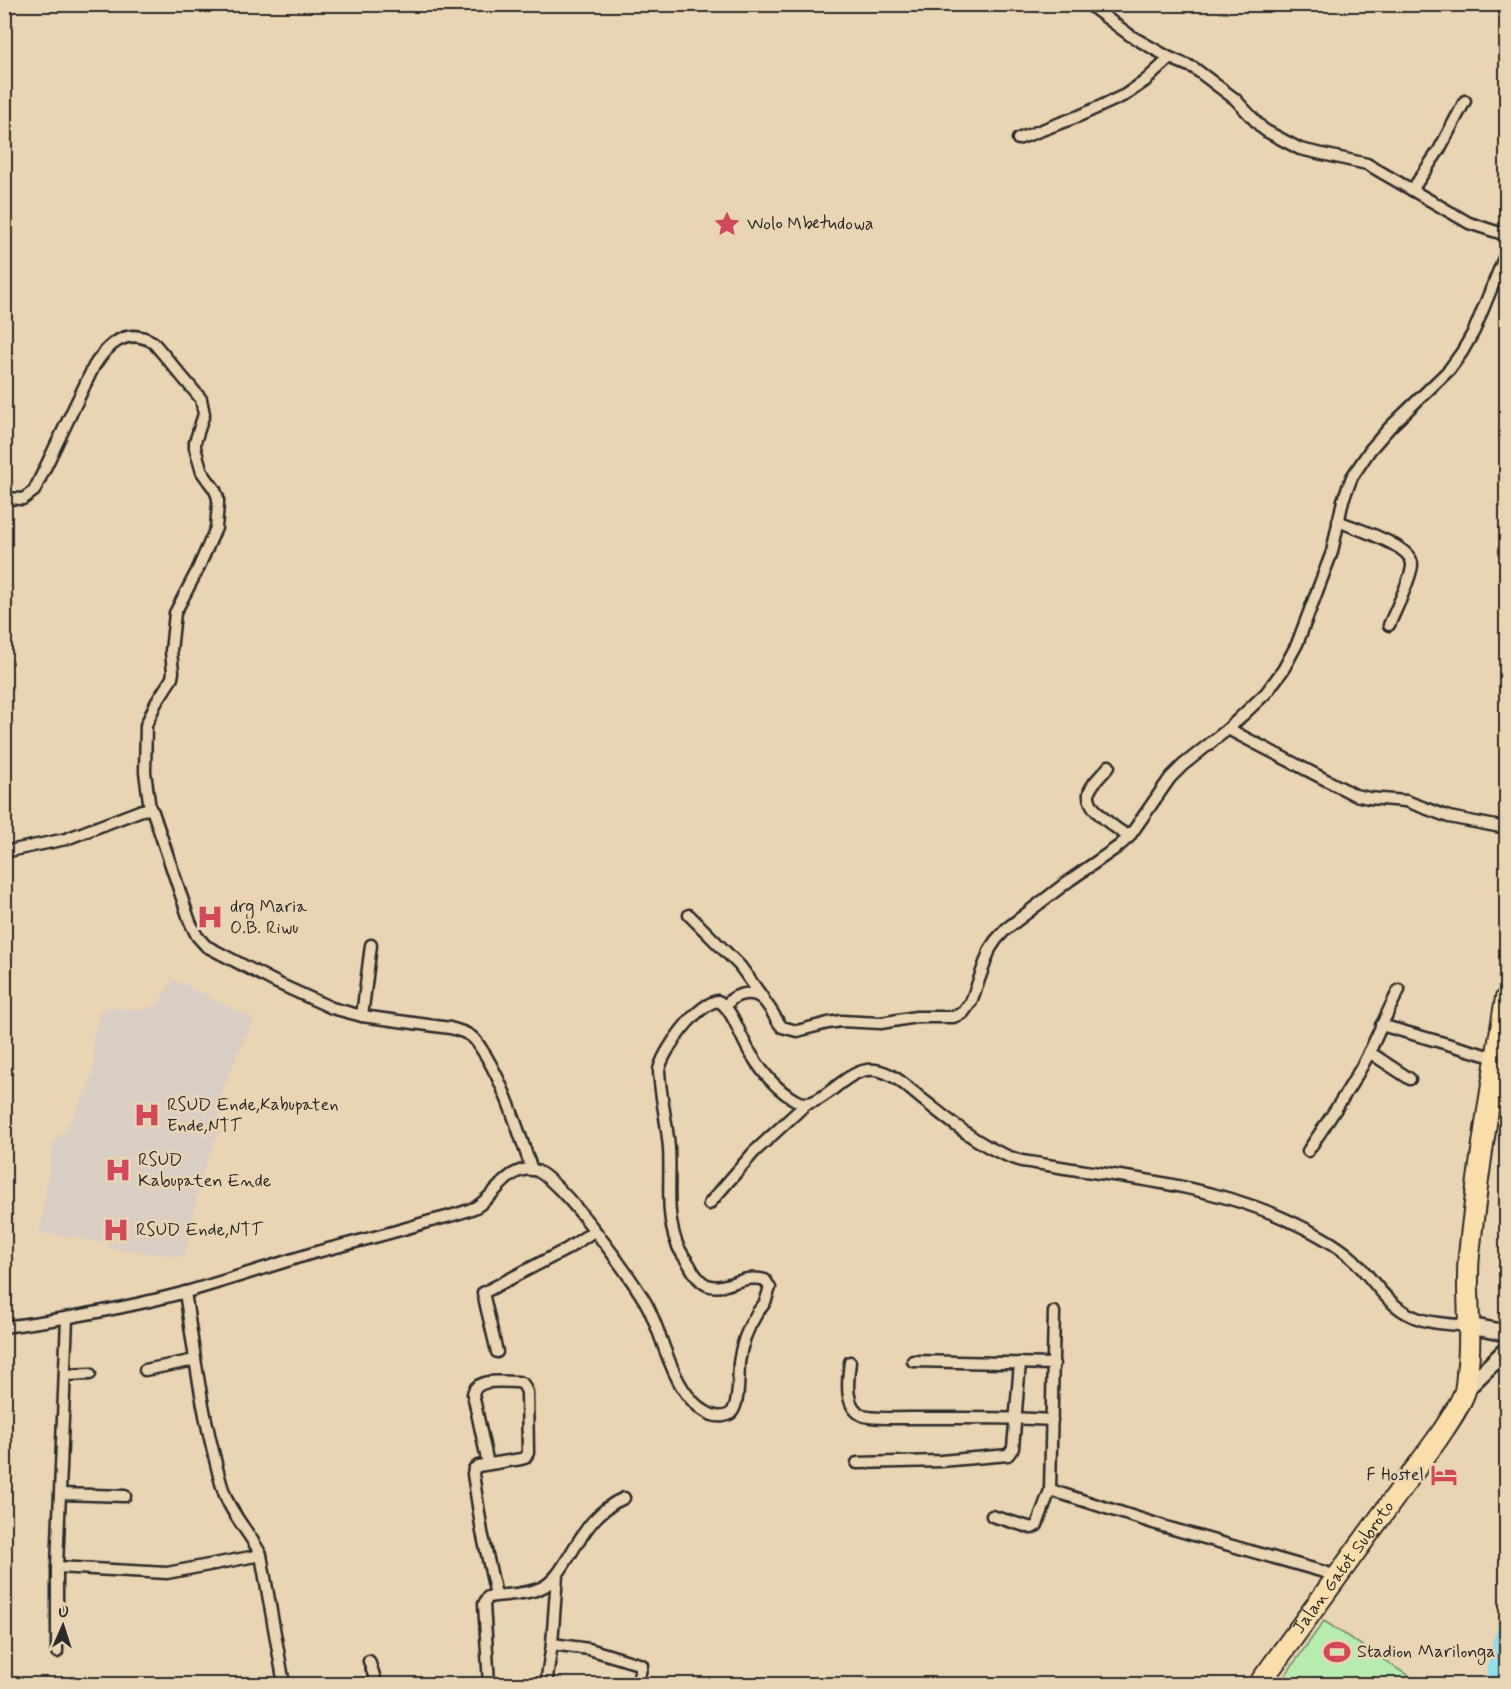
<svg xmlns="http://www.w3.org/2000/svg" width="1511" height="1689" viewBox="0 0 1511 1689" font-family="Mynerve,sans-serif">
	<rect width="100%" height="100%" fill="#e9d4b3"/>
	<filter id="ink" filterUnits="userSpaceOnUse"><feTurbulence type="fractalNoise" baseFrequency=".0167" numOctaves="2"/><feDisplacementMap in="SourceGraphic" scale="12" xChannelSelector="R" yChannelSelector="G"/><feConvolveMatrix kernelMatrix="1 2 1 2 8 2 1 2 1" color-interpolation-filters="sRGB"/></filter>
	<g filter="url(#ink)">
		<polygon fill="#dacdc4" points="173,979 254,1019 224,1085 220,1104 219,1131 203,1171 184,1257 108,1248 109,1243 40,1233 50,1162 54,1141 68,1127 89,1085 94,1066 93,1037 102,1008 149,1010 161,1000"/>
		<polygon fill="#b6ecae" stroke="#708c6c" stroke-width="1.5" points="1324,1621 1421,1684 1279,1684"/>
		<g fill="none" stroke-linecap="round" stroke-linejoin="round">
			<polyline stroke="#8fdfea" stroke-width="15" points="1493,1684 1500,1643 1506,1624"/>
			<g stroke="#2b2b2b" stroke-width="15">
				<g id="street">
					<polyline points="1088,4 1131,36 1170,58 1194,68 1235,99 1262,128 1266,131 1300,149 1367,164 1469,223 1506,235"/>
					<polyline points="1018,139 1079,116 1125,95 1145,81 1170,58"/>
					<polyline points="1412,190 1439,150 1465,101"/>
					<path d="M 4,498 L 23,499 L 34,491 L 94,366 C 108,344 127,327 153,342 L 201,399 L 204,414 L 195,442 L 195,448 L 202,472 L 215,490 L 218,498 L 218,504 L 216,528 L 197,571 L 175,613 L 171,651 L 173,672 L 172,678 L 156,703 L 146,725 L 145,772 L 150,809"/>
					<path d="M 1338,521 C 1354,528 1411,545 1412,564 C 1413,574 1394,614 1389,625"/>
					<polyline points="1228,729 1355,795 1369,798 1406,801 1449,817 1506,828"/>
					<path d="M 1109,766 C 1104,773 1095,780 1091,788 C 1080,806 1116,828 1129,837"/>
					<path d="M 4,852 L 66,839 L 142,810 L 150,809 L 153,812 L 190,922 L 197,936 L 206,946 L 277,983 L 332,1008 L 362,1016 L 450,1028 C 458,1030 466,1032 472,1037 C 478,1042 481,1049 486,1056 C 507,1091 518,1131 532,1170"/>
					<polyline points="689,915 740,966 763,998"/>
					<path d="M 726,1007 C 729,1000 733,997 740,995 C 766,988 769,1012 782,1027 L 797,1031 L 828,1023 L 841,1021 L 881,1023 L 916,1017 L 953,1017 L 963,1013 L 971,1002 L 990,949 L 996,940 L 1006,929 L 1070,880 L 1119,846 L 1129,837 L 1170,778 L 1183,765 L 1228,729 L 1266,693 L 1283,670 L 1297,644 L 1332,552 L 1343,500 L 1352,477 L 1370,450 L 1390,427 L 1449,370 L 1462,352 L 1474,331 L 1506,253"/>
					<polyline points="362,1016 371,945"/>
					<polyline points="1381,1025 1496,1058"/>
					<polyline points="1369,1052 1410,1079"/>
					<path d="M 1308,1151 C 1329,1119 1352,1087 1369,1053 C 1379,1032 1388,1010 1399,990"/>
					<polyline points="709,1204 754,1152 806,1104"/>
					<path d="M 185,1292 C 193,1345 200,1399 213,1451 C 217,1467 220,1485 227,1500 C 236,1520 251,1535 261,1555 L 284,1684"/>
					<path d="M 4,1327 C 65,1319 126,1308 186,1292 C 228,1280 270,1266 313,1253 C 351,1243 389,1234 427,1222 C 443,1218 461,1214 476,1207 C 496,1196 508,1165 534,1170 C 558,1175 636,1283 648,1307 C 665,1340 673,1398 712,1415 C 718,1417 726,1417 731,1413 C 740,1404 738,1375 739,1363 C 741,1346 747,1329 756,1315 C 758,1310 763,1307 765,1302 C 767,1298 768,1292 770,1288 L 765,1280 C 742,1273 725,1292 707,1285 C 698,1281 693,1272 689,1264 C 685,1258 680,1252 677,1244 C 665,1214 671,1180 669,1148 C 667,1122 660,1095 659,1070 C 663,1050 697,1004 718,1001 C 733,1008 741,1040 751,1054 C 762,1072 777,1090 795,1100 C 820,1116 843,1066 875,1070 C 893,1072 908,1088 922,1099 C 953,1123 983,1150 1022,1161 C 1043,1164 1064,1168 1085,1171 C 1151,1180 1222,1191 1283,1218 C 1307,1229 1335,1242 1354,1260 C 1372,1278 1387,1305 1412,1316 C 1429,1324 1451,1324 1470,1326"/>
					<polyline points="497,1352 483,1293 567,1249 594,1231"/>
					<polyline points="913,1361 1054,1364"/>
					<path d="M 850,1362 C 848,1379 843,1408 864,1416 C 873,1419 904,1418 915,1418 C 961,1418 1007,1417 1052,1420"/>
					<polyline points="145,1370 195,1360"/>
					<polyline points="65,1375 90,1374"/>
					<polyline points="857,1463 941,1461 1008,1455 1013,1448 1020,1363"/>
					<path d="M 488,1464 L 473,1394 C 476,1377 505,1382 518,1382 L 523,1384 L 527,1392 L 528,1453 L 525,1458 L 521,1459 L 478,1466 L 474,1469 L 473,1474 L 482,1532 L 496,1595"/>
					<polyline points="1050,1490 1166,1527 1338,1576"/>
					<polyline points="61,1494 125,1496"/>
					<polyline points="992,1516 1032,1528 1037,1525 1050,1490 1054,1312"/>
					<polyline points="57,1567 167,1573 261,1555"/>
					<polyline points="552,1644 589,1649 642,1665 637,1684"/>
					<polyline points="57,1652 57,1567 67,1318"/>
					<polyline points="369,1661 377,1684"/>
					<path d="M 489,1684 L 484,1604 L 488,1597 C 506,1594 527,1595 543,1587 C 556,1580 563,1566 570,1555 C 584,1531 598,1509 624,1498"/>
					<polyline points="546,1684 552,1644 557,1575"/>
				</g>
			</g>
			<g stroke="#2b2b2b" stroke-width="20">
				<g id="secondary">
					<polyline points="1470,1326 1506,1333"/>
					<polyline points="1465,1390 1506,1350"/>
				</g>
			</g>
			<g stroke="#2b2b2b" stroke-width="24">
				<g id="highway">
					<path id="s1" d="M 1259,1684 L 1438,1438 C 1448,1423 1459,1408 1465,1391 C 1466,1385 1467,1379 1467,1373 C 1473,1333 1465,1294 1469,1255 C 1478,1169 1492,1083 1506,998"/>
				</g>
			</g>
			<use href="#street" stroke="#e9d4b3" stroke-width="10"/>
			<use href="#secondary" stroke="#e9d4b3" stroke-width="15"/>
			<use href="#highway" stroke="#f9deab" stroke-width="20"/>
		</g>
	</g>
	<defs>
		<g id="sight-bare" transform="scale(2.07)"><path d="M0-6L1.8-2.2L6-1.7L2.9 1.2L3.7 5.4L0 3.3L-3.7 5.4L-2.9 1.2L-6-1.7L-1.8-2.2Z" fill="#d1495b" stroke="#e9d4b3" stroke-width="2.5" paint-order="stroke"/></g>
		<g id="hospital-bare" transform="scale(2.07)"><path d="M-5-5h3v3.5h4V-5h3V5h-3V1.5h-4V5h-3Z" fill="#d1495b" stroke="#e9d4b3" stroke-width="2.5" paint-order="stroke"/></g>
		<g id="hotel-bare" transform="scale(2.07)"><path d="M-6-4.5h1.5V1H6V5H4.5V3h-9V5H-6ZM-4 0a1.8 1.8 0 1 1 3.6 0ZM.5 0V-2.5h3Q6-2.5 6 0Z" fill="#d1495b" stroke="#e9d4b3" stroke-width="2.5" paint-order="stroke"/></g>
		<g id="stadium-bare" transform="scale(2.07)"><path d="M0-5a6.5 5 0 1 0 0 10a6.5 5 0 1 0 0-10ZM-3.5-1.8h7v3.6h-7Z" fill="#d1495b" stroke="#e9d4b3" stroke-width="2.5" paint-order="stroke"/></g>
	</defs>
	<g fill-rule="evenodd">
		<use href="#sight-bare" x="727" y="224"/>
		<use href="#hospital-bare" x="210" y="917"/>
		<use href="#hospital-bare" x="147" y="1115"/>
		<use href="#hospital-bare" x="118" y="1170"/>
		<use href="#hospital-bare" x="116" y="1230"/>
		<use href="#hotel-bare" x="1444" y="1475"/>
		<use href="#stadium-bare" x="1337" y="1652"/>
	</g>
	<g text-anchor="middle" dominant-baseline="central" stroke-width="5" stroke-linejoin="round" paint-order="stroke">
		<g font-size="18" fill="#2b2b2b" stroke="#e9d4b3" text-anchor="start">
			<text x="747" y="224">Wolo Mbetudowa</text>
			<text x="230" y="907">drg Maria<tspan x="230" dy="21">O.B. Riwu</tspan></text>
			<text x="167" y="1105">RSUD Ende,Kabupaten<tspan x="167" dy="21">Ende,NTT</tspan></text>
			<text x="138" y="1160">RSUD<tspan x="138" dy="21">Kabupaten Ende</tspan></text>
			<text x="136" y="1230">RSUD Ende,NTT</text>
			<text x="1424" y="1475" text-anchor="end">F Hostel</text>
			<text x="1357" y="1652">Stadion Marilonga</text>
		</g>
		<g font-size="18" fill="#2b2b2b" stroke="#e9d4b3">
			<text stroke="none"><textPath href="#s1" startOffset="144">Jalan Gatot Subroto</textPath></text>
		</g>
	</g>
	<rect width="1511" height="1689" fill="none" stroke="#e9d4b3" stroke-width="24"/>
	<rect x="12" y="12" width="1487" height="1665" fill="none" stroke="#2b2b2b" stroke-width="2" filter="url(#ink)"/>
	<g transform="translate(63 1626) rotate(3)" stroke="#e9d4b3" stroke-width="4.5" paint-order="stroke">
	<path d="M0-4.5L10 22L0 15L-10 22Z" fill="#2b2b2b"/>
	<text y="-9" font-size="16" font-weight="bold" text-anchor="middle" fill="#2b2b2b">U</text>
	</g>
</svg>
